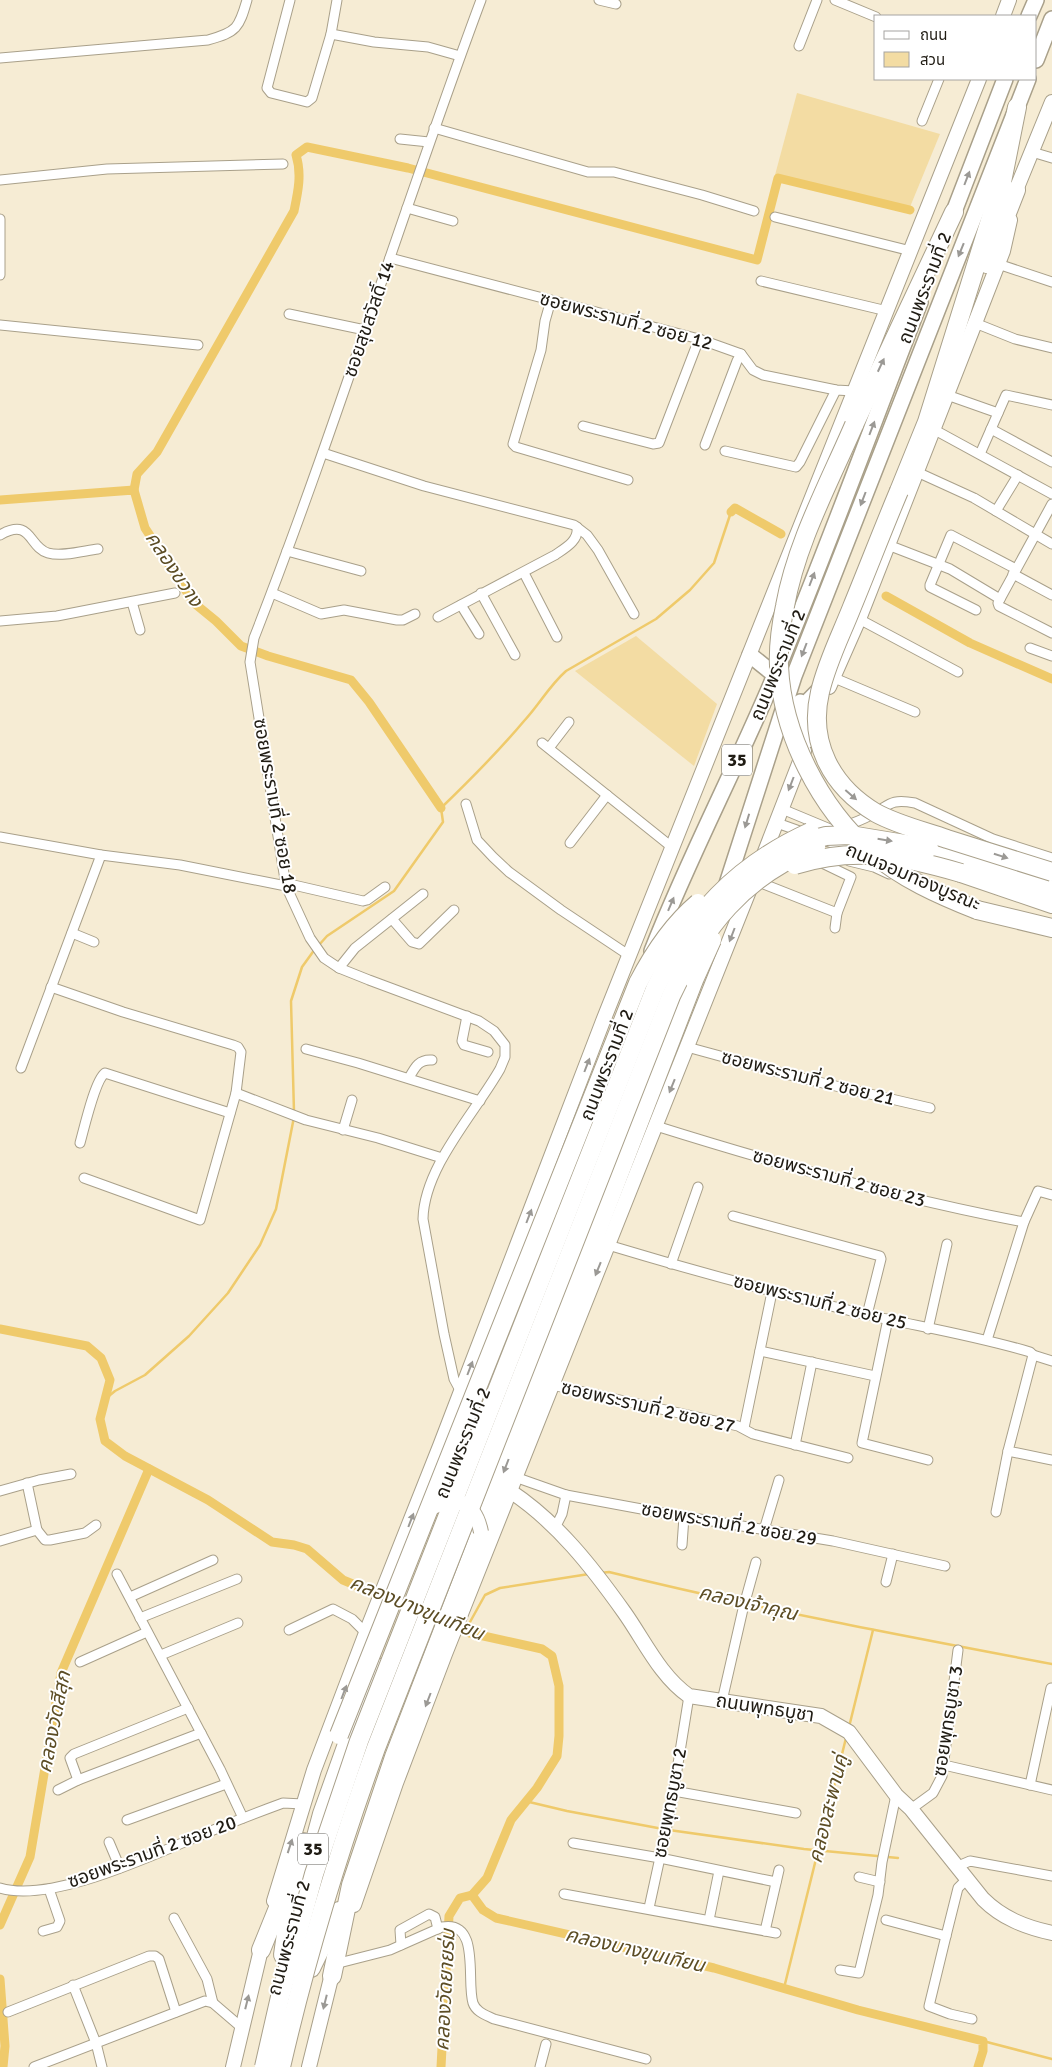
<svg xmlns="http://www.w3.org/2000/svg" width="1052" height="2067" viewBox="0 0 1052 2067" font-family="Signika,'Noto Sans Thai',sans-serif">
	<rect width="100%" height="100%" fill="#f6ecd4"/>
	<g fill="#f3dca3">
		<polygon points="797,93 940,134 910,207 775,175"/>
		<polygon points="636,636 717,704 694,766 575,671"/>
	</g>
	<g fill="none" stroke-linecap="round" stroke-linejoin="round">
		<g stroke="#efca6b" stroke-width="2.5">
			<path d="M 319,945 L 327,936 L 394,891 L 443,822 L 441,808 C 470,780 498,752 524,721 C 539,705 549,686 566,671 L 656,619 L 690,590 L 714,563 L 731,512"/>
			<polyline points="294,1112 291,1001 302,967 315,949"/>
			<polyline points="104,1400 115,1391 145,1375 189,1336 228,1293 260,1245 276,1209 294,1117"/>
			<path d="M 600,1573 L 609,1572 C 755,1608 904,1636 1052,1664"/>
			<polyline points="465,1631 485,1595 500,1588 589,1574"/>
			<polyline points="849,1727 873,1630"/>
			<polyline points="525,1801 567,1811 663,1829"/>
			<polyline points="669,1830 804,1849 898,1858"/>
			<polyline points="784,1988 846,1738"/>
			<polyline points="983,2041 1052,2059"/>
		</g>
		<g stroke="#efca6b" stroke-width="9">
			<path d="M 134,490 L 137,474 L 157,452 L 294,211 C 298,192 302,174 296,155 L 307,147 L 408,168 L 757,260 L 778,178 L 910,210"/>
			<polyline points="0,500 134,490 145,528 194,603 216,621 241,646 268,656 351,680 369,702 441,808"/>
			<polyline points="731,512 735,508 781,534"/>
			<polyline points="886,596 970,643 1052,679"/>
			<polyline points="0,1329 87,1346 101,1358 110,1380 100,1419 105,1441 125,1456 208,1500 272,1542 294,1545 307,1549 343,1580 413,1609"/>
			<polyline points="425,1614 470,1633 542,1649 552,1656 559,1686 559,1736 557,1756 537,1788 511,1820 487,1878 472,1895 483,1910 496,1918 714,1968 858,2010 983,2041 983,2051 978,2067"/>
			<polyline points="0,1925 30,1857 61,1673 149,1469"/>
			<polyline points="0,1979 5,2046 3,2067"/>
			<polyline points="441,2067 449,1916 460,1898 472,1895"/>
		</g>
		<g stroke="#a9a08a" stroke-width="11">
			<g id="street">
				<polyline points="290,0 267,88 271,93 307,102 312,98 331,34 337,0"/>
				<polyline points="599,0 616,4"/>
				<polyline points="835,0 876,17"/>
				<polyline points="331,34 374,42 428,47 460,56"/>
				<polyline points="799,46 817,0"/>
				<path d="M 0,58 L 208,40 C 237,32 239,28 247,0"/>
				<polyline points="922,121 939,79"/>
				<polyline points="434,128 588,172 614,172 702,195 754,211"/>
				<polyline points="400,139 429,142"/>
				<polyline points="1032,152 1052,158"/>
				<polyline points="0,180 107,169 283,164"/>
				<polyline points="407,208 453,221"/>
				<polyline points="775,217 911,251"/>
				<polyline points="0,219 0,275"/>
				<polyline points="390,258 699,339 741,354 753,370 763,375 836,390 854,391"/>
				<polyline points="998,264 1052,282"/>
				<polyline points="761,281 887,311"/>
				<polyline points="551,300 545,321 541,350 513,444 516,447 628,480"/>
				<polyline points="289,314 365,330"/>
				<polyline points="975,323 1015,339 1052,348"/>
				<polyline points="0,325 198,345"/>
				<polyline points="947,395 998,413"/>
				<polyline points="583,426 653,444 659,443 699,339"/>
				<polyline points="933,429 1052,494"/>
				<polyline points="991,429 1052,462"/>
				<polyline points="705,445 737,361 741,354"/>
				<polyline points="725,451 796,467 800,462 836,390"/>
				<polyline points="323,453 424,486 574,525 587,535 598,550 634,614"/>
				<polyline points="980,454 1006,395 1052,405"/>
				<polyline points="917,472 974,498 1052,544"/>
				<polyline points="996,511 1018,475"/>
				<path d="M 0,535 C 32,517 28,547 48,553 C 62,557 83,551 98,549"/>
				<polyline points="888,545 950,569 1000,599 998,603 999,606 1052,633"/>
				<polyline points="287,551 361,571"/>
				<polyline points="524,573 557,637"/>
				<polyline points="1013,574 1052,595"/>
				<polyline points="272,593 321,614 344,610 397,620 403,620 415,614"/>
				<polyline points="481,593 515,655"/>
				<polyline points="1000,599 1052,504"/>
				<polyline points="132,602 140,630"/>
				<polyline points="461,605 479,634"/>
				<polyline points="976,610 930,587 930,585 951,535 1016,569"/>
				<path d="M 438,617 L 555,555 C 565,548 579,541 577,527"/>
				<polyline points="859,619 958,672"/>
				<polyline points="0,621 57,616 175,593"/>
				<polyline points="1030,648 1052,656"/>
				<polyline points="832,677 915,712"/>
				<polyline points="542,743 673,848"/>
				<polyline points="549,748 569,722"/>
				<polyline points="466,804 477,840 493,857 509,872 561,910 630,956"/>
				<path d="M 782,809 L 830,829 L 836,829 C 847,825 858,822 869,816 C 890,806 888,798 915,803 L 993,839 L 1052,858"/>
				<polyline points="777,823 805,833"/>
				<polyline points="0,837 101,855 180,865 286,886"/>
				<polyline points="826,841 854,850"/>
				<polyline points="570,843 607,795"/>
				<polyline points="849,861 874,867 889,874"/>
				<polyline points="756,881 837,913 851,877 818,861"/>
				<polyline points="285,883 363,901 367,900 385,887"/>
				<polyline points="392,919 412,942 419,944 454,910"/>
				<polyline points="835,928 837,913"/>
				<polyline points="72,933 94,942"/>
				<polyline points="339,968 355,948 423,894"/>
				<polyline points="51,987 123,1012 233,1045 238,1047 241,1052 236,1093 200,1220 84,1178"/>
				<polyline points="467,1016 462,1041 464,1045 488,1052"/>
				<polyline points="687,1047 797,1077 930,1108"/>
				<polyline points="306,1049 358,1063 480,1101"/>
				<polyline points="21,1068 101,855"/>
				<path d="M 409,1078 C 415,1067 419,1059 432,1060"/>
				<polyline points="236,1093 306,1120 378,1138 442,1158"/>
				<path d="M 656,1126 C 777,1164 900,1199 1024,1222"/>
				<polyline points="343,1130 352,1100"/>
				<path d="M 80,1143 C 84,1129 95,1080 105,1073 L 230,1113"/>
				<polyline points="733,1216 880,1256 881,1259 867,1315"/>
				<path d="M 608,1245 C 694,1271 780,1294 868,1315 C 922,1327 977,1336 1030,1352 L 1033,1355 L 1008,1451 L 1052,1460"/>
				<polyline points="671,1264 698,1187"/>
				<polyline points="888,1319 862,1443 928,1460"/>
				<polyline points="928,1329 947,1244"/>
				<polyline points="987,1340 1024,1222 1038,1191 1052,1195"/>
				<polyline points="760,1351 875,1376"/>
				<polyline points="1033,1355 1052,1361"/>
				<polyline points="552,1385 738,1426 753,1434 848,1458"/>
				<path d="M 461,1392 L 454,1379 L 444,1334 L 423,1219 C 424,1167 475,1113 500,1069 L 505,1057 L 505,1045 L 494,1031 L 479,1021 L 369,980 L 339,968 L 324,958 L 310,938 L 286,886 L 250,662 L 254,638 C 336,428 402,212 481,0"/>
				<polyline points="744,1428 772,1292"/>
				<polyline points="795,1445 812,1362"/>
				<polyline points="515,1477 566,1495 663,1513 833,1541 945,1566"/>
				<polyline points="0,1491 39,1480 71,1474"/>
				<polyline points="996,1512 1008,1451"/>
				<polyline points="555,1528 562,1514 566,1495"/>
				<polyline points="37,1530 45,1540 50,1540 85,1533 96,1525"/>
				<polyline points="764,1530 779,1480"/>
				<polyline points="0,1541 37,1530 27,1483"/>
				<polyline points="682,1545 684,1517"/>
				<polyline points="117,1574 220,1769 243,1818"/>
				<polyline points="886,1582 893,1554"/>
				<polyline points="130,1597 213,1560"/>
				<polyline points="140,1618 237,1579"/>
				<polyline points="289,1630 333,1609 352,1619 366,1633"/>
				<polyline points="161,1655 238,1623"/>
				<polyline points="80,1662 147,1632"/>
				<polyline points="722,1701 743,1609 756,1562"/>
				<polyline points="944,1765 1052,1790"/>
				<polyline points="78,1780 70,1758 74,1754 188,1708"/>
				<polyline points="1030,1785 1051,1688"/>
				<polyline points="58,1790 78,1780 201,1733"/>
				<polyline points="674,1791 796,1813"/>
				<polyline points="911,1809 933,1793 942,1776 958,1650"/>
				<polyline points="127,1820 226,1784"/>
				<polyline points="109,1842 120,1868"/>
				<polyline points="573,1843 660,1858 776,1882"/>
				<polyline points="956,1867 970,1861 1052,1876"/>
				<polyline points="859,1877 880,1882"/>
				<path d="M 0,1888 C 50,1903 146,1858 194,1838 C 223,1826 253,1814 283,1803 L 303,1804"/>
				<polyline points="564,1894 776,1933"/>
				<polyline points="649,1908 671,1807 689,1696"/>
				<polyline points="174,1918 207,1979 213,2003"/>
				<polyline points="709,1920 719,1871"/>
				<polyline points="886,1920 946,1936 958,1888 967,1879"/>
				<polyline points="43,1931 57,1927 60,1921 49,1889"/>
				<polyline points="765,1931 779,1870"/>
				<polyline points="946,1936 929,2006 950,2014 972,2019"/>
				<polyline points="401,1945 400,1930 429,1914 435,1917 438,1929"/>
				<path d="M 335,1964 L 390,1950 L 442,1927 C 481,1920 466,1981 473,2003 C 476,2012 486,2015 494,2019 L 646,2059"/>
				<polyline points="840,1970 859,1973 878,1895 882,1862 896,1795"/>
				<polyline points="73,1985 96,2043 102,2067"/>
				<polyline points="8,2012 149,1956 155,1956 159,1959 176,2012"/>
				<polyline points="34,2067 205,2001 213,2003 241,2027"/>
				<polyline points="540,2067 546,2044"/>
			</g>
		</g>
		<g stroke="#a9a08a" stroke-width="16">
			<g id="secondary">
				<polyline points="1003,16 1009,0"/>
				<polyline points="1014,199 1016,190 1052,102"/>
				<polyline points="829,687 859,619 975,323 1003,251 1010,220"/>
				<polyline points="761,862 804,751"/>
				<path d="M 510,1491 C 557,1522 592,1567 624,1612 C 644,1640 660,1676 689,1696 L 821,1716 L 849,1732 L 896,1795 L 911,1809 L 983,1899 C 1002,1918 1025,1927 1052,1933"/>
				<polyline points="274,1901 314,1770 369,1625 440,1446 603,1021 979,79"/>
				<polyline points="354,1905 396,1783 445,1654 751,886"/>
				<polyline points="233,2067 263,1941"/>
				<polyline points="309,2067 334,1966"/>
			</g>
		</g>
		<g stroke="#a9a08a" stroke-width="18">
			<g id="primary">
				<polyline points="1029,16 1036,0"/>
				<polyline points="1036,60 1052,19"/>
				<polyline points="950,222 1005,79"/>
				<polyline points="750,655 775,675"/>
				<polyline points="800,702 808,740"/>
				<polyline points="782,728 824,685"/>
				<polyline points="725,890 794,676 1028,79"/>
				<path d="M 652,951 C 689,857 736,768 775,675 C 826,552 872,426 920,302"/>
				<polyline points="524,1392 543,1349"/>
			</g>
		</g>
		<g stroke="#a9a08a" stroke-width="20">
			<g id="highway">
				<polyline points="987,264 1016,190"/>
				<polyline points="854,425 954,212"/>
				<polyline points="899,491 927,422 1002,182 1017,107"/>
				<polyline points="929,848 1052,890"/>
				<polyline points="961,873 1052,904"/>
				<polyline points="977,910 1052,928"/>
				<polyline points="462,1447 493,1380"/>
				<polyline points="304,1881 322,1814 375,1666"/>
				<polyline points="261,1950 295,1866 303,1842"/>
				<polyline points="283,1955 292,1891"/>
				<polyline points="311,1968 339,1911"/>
				<polyline points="332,1976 351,1885 394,1757 694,980"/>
			</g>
		</g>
		<use href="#street" stroke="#fff" stroke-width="9"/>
		<use href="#secondary" stroke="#fff" stroke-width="14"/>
		<use href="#primary" stroke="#fff" stroke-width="15"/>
		<use href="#highway" stroke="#fff" stroke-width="18"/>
		<g stroke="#a9a08a" stroke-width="16" stroke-linecap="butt">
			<path id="secondary-bridge" d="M 428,1510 C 454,1494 475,1501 481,1532"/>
		</g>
		<g stroke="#a9a08a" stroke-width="20" stroke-linecap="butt">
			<g id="highway-bridge">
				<path d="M 854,425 C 829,483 796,544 785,606 C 781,625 778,646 779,666 C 782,734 820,808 871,852 C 901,878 939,895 977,910"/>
				<path d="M 899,491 C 883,529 868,568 852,607 C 841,635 827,662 820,692 C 808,743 832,787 876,813 C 898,825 924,831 947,839 C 982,850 1017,861 1052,872"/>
				<polyline points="800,843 826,836 850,835 929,848"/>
				<path d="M 795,865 C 855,846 903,856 961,873"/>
				<polyline points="694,980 712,940"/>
				<path d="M 339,1735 L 638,983 C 654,952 672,925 698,903"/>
				<path d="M 264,2067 L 280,1997 L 314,1874 L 359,1741 L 655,989 C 690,916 735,866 810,832"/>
				<path d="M 281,2067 C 306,1958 338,1853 376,1748 L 671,996 C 704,926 743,877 816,847"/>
			</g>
		</g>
		<use href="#secondary-bridge" stroke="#fff" stroke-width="14"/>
		<use href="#highway-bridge" stroke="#fff" stroke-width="18"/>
	</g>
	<defs><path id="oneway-solid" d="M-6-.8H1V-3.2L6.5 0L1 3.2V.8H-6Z" transform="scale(1.25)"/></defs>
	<g fill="#9b9995">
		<use href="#oneway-solid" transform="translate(967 178) rotate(-69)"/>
		<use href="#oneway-solid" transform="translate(961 250) rotate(112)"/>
		<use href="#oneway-solid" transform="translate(881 365) rotate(-65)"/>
		<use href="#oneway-solid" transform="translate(872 428) rotate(-69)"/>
		<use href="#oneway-solid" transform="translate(863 499) rotate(111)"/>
		<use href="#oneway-solid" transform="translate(812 579) rotate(-69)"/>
		<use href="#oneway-solid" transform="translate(804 650) rotate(111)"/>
		<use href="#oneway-solid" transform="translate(791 784) rotate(111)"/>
		<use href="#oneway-solid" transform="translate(851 795) rotate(41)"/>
		<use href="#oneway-solid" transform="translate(747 821) rotate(107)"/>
		<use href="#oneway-solid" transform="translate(885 840) rotate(9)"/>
		<use href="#oneway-solid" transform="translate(1001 856) rotate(18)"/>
		<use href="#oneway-solid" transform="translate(671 904) rotate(-67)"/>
		<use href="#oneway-solid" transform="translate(732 935) rotate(111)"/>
		<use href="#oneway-solid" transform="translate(587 1065) rotate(-69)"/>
		<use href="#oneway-solid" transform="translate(672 1086) rotate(112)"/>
		<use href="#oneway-solid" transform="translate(529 1216) rotate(-69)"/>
		<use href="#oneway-solid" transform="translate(598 1269) rotate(112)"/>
		<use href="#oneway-solid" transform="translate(470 1368) rotate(-69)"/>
		<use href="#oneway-solid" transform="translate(506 1466) rotate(111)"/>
		<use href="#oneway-solid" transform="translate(411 1520) rotate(-69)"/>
		<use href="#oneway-solid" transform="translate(344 1692) rotate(-69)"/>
		<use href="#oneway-solid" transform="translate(428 1700) rotate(111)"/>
		<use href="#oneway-solid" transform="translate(290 1846) rotate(-72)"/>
		<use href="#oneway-solid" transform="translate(247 2002) rotate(-76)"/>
		<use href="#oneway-solid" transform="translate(325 2002) rotate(104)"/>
	</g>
	<g text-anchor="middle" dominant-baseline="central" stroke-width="4" stroke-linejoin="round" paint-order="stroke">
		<g fill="#fff" stroke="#63605a" stroke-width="1">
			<rect x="722" y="744.5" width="30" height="31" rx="4"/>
			<rect x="298" y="1833.5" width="30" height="31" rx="4"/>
		</g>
		<g font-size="18" font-weight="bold" fill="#201c14">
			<text x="737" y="760">35</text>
			<text x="313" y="1849">35</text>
		</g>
		<g font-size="19" fill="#201c14" stroke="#fff">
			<text transform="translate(925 288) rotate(-69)">ถนนพระรามที่ 2</text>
			<text transform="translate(369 319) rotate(-71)">ซอยสุขสวัสดิ์ 14</text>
			<text transform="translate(626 321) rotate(15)">ซอยพระรามที่ 2 ซอย 12</text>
			<text transform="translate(778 665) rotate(-68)">ถนนพระรามที่ 2</text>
			<text transform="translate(275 806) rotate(80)">ซอยพระรามที่ 2 ซอย 18</text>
			<text transform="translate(913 877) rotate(23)">ถนนจอมทองบูรณะ</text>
			<text transform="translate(607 1065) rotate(-69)">ถนนพระรามที่ 2</text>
			<text transform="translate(808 1078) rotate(14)">ซอยพระรามที่ 2 ซอย 21</text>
			<text transform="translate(839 1178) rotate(15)">ซอยพระรามที่ 2 ซอย 23</text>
			<text transform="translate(820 1302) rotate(14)">ซอยพระรามที่ 2 ซอย 25</text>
			<text transform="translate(648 1407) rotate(13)">ซอยพระรามที่ 2 ซอย 27</text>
			<text transform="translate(463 1443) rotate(-68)">ถนนพระรามที่ 2</text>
			<text transform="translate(729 1524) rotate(10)">ซอยพระรามที่ 2 ซอย 29</text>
			<text transform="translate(765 1708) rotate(9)">ถนนพุทธบูชา</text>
			<text transform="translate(948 1721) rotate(-81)">ซอยพุทธบูชา 3</text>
			<text transform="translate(670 1803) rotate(-79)">ซอยพุทธบูชา 2</text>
			<text transform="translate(152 1852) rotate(-20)">ซอยพระรามที่ 2 ซอย 20</text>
			<text transform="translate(289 1938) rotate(-75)">ถนนพระรามที่ 2</text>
		</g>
		<g font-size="20" font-style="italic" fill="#5c4d25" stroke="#fff">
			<text transform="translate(174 569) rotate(56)">คลองขวาง</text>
			<text transform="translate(748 1603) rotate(13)">คลองเจ้าคุณ</text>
			<text transform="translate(417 1608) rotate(22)">คลองบางขุนเทียน</text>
			<text transform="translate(54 1722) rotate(-79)">คลองวัดสีสุก</text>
			<text transform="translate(828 1809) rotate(-76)">คลองสะพานคู่</text>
			<text transform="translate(635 1950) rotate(13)">คลองบางขุนเทียน</text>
			<text transform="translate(445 1990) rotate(-87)">คลองวัดยายร่ม</text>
		</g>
	</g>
	<rect x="874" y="15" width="162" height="65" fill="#ffffff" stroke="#a6a4a1"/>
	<rect x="884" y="31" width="25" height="8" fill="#ffffff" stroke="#a6a4a1"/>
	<text x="920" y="40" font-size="15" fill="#201c14">ถนน</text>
	<rect x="884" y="52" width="25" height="15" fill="#f3dca3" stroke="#a6a4a1"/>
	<text x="920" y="65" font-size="15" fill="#201c14">สวน</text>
</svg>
